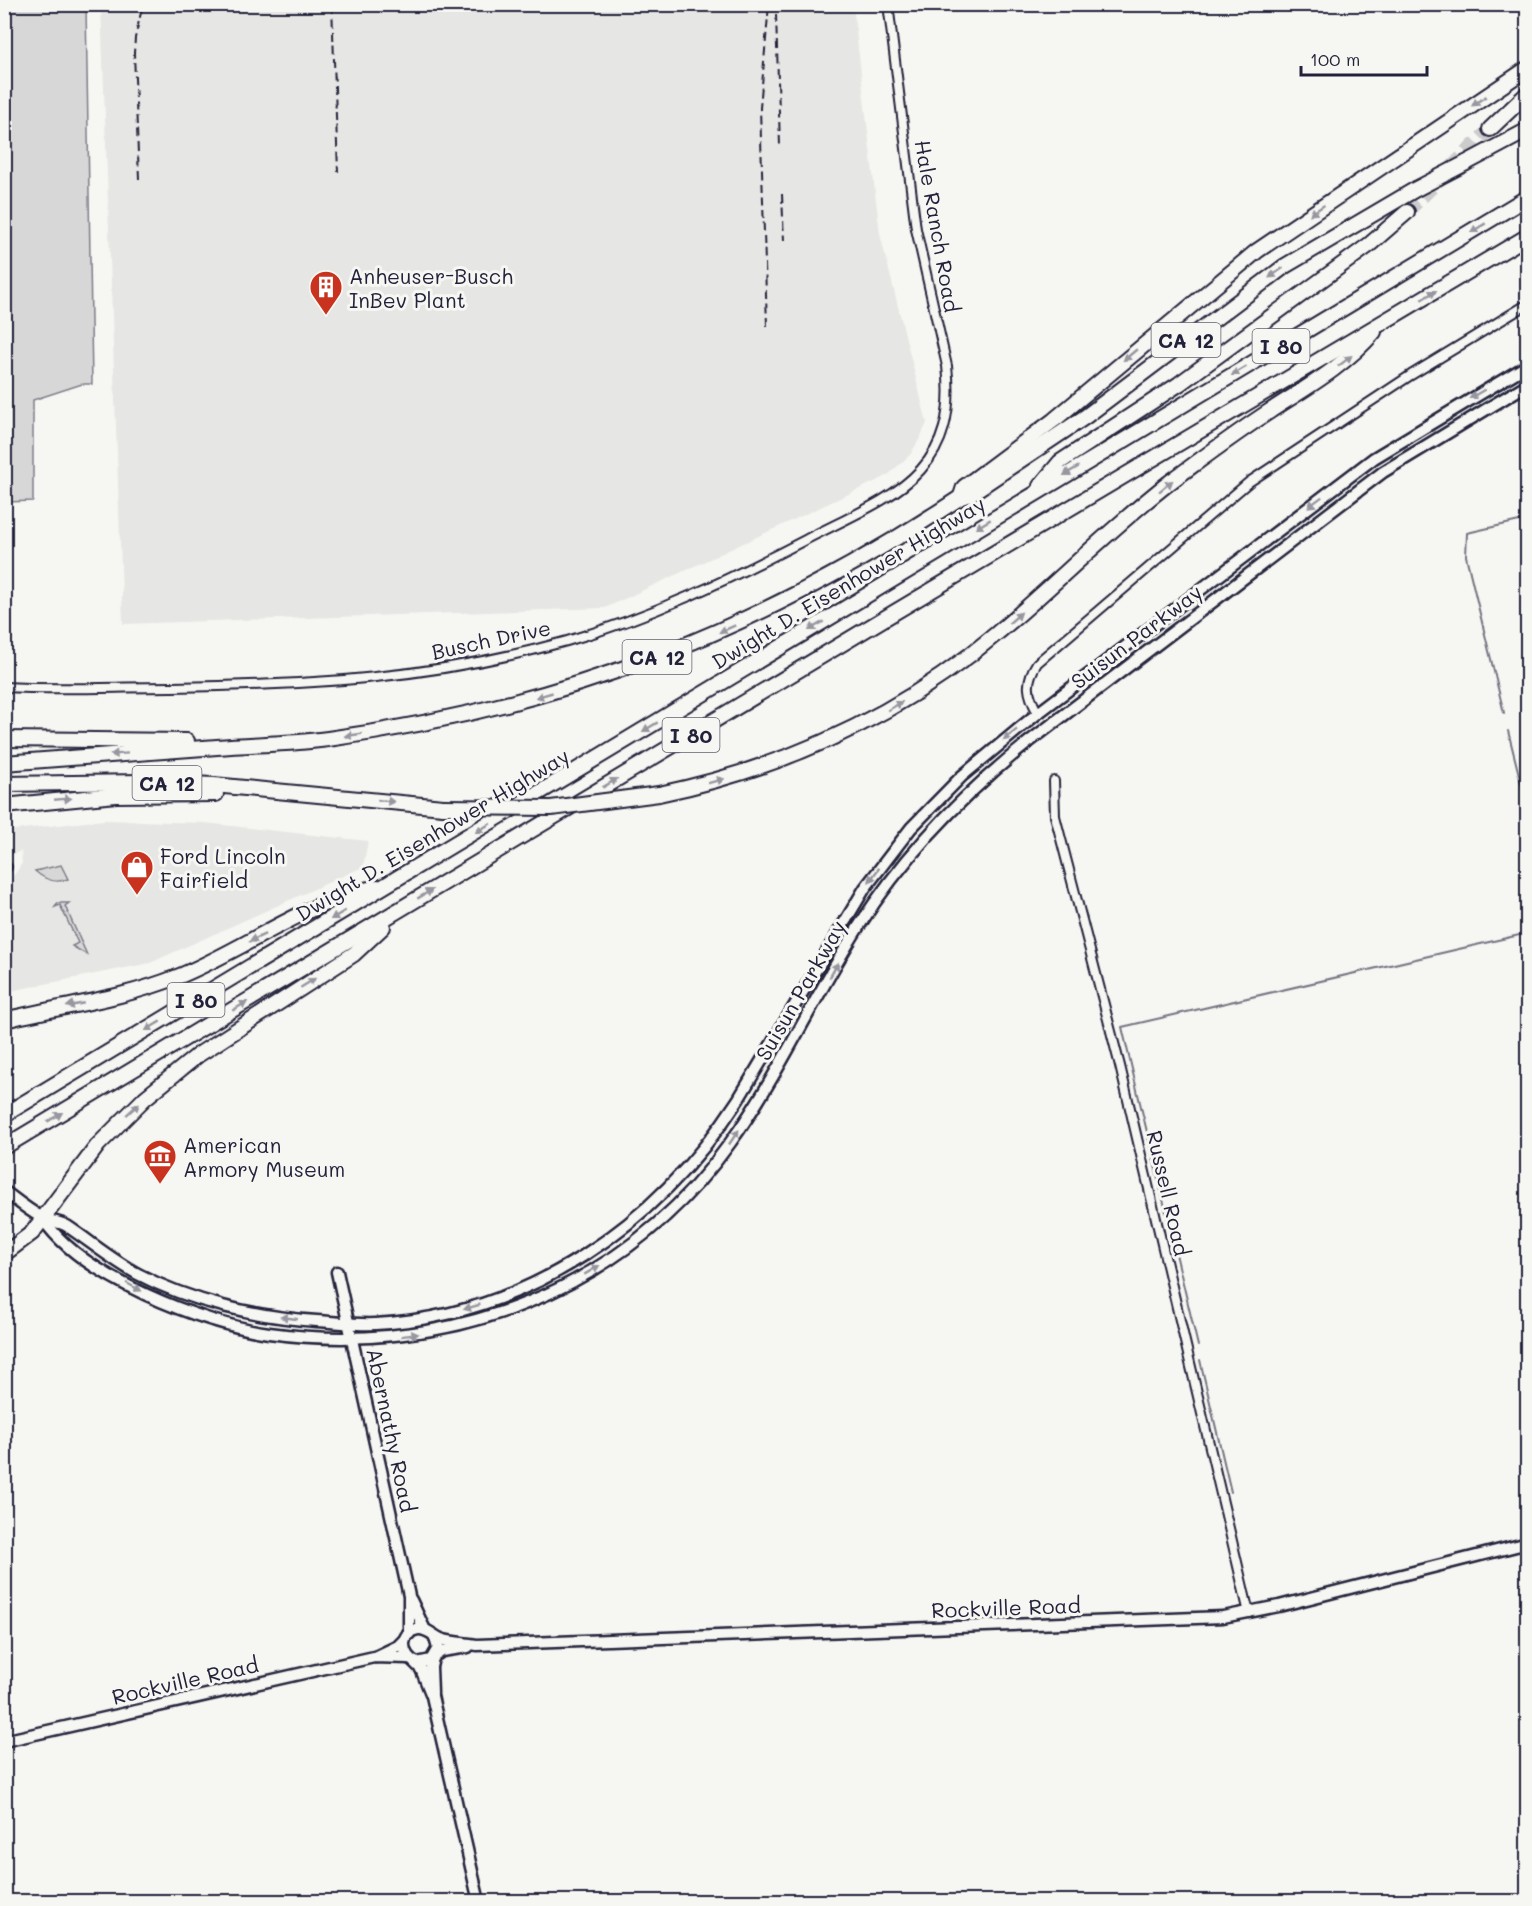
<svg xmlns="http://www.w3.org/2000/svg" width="1532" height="1906" viewBox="0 0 1532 1906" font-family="Mali,sans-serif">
	<rect width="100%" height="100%" fill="#f6f6f2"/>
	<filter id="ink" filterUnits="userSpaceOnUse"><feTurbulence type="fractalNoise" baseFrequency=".0167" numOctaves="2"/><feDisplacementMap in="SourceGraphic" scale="12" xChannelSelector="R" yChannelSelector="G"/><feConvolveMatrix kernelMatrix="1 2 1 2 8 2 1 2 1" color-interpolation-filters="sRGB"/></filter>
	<g filter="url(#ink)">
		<g fill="#e6e6e4">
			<polygon points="101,5 853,5 880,234 927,423 920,438 910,455 887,476 605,608 123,624"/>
			<polygon points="104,820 205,823 368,841 363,867 150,963 5,992 5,882 15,874 22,863 21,851 5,858 5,831"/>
		</g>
		<g fill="#d7d7d7" stroke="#7c7c89" stroke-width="1.5">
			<polygon points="5,4 86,5 92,384 82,384 33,400 33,501 5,502"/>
			<path d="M 61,865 L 68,879 C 55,884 45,880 35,871 Z"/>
			<polygon points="58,903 69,903 65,906 87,955 72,946 78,943 60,905 55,907"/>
		</g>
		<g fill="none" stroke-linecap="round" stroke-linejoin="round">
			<g stroke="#757583" stroke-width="2">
				<polyline points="1504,713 1466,556 1467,533 1528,519"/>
				<polyline points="1508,731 1528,811"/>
				<polyline points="1198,1346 1122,1027 1528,933"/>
				<polyline points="1200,1360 1231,1492"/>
			</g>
			<polyline stroke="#cccccd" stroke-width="14" stroke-dasharray="14 7" stroke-linecap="butt" points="1407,212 1490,129"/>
			<g stroke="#22223b" stroke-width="12">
				<g id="street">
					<path d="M 4,687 C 60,690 116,687 172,687 C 311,685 432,679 567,641 C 650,617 728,580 805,540 C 888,497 960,477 947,366 L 916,229 L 888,4"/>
					<path d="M 1038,713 C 1027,694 1025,682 1037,663 L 1249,482 L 1411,375 L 1528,304"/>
					<polyline points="1054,781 1055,816 1120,1066 1249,1613"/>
					<polyline points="4,868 7,867"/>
				</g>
			</g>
			<g stroke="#22223b" stroke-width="15">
				<g id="secondary">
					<path d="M 4,1191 C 16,1200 28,1210 41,1217 C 49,1222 59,1221 67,1226 C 91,1242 112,1260 138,1274 C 191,1302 257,1317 317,1321 C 336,1322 356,1325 375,1324 C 527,1316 657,1225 738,1100 L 865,888 L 911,828 L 962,776 L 1038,713 L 1374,458 L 1528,365"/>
					<path d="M 43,1219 C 82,1277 202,1324 269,1333 C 449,1357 623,1292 730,1143 C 779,1075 814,997 859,926 C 905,854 963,794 1030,741 L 1383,472 L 1528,384"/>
					<polyline points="337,1272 409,1596 409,1634"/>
					<polyline points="411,1600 425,1630"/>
					<path d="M 434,1635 L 438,1648 L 431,1660 L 417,1663 C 401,1657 398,1632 418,1629 C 429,1628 434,1638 444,1640 C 455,1643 467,1643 477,1645 L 1223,1617 L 1279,1606 L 1528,1543"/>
					<polyline points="436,1655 442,1651 468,1647"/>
					<polyline points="375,1657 398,1646 405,1639"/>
					<polyline points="414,1662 421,1669 432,1696 479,1902"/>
					<polyline points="432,1693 431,1667 433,1658"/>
					<polyline points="4,1741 374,1657 408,1658"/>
				</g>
			</g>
			<g stroke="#22223b" stroke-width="18">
				<g id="highway">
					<polyline points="1490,129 1528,93"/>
					<polyline points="1466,163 1528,130"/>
					<polyline points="1040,486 1060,462 1179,384 1369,245 1407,212"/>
					<polyline points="961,496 964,487 1054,420 1257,251 1528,68"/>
					<polyline points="4,739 187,741"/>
					<path d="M 4,763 C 75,757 146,752 217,747 C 254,744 291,744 328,739 C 566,706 761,630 961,497 L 970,494 L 1085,417 L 1285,266 L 1416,189"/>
					<polyline points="4,784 142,782 214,785 443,807"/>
					<path d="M 659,794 C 783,768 898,717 996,634 C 1055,585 1109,529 1170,482 C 1203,458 1236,433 1270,411 C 1307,387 1345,366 1374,332"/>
					<polyline points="4,806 116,795 216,794"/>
					<path d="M 4,1020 C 62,1006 122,999 177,977 C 244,950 306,901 377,887"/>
					<polyline points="4,1115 1528,197"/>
					<polyline points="4,1147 895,612 1528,236"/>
					<polyline points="4,1254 32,1233 98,1145 145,1098 198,1055 354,954 383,927"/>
				</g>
			</g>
			<use href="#street" stroke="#f6f6f2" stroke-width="8"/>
			<use href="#secondary" stroke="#f6f6f2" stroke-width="10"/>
			<use href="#highway" stroke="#f6f6f2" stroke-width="14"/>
			<g stroke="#22223b" stroke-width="2" stroke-dasharray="9 4.5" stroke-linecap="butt">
				<polyline points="332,4 338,172"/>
				<polyline points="776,14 780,146"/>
				<polyline points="139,179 134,53 135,38 143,4"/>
				<polyline points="782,194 784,241"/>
				<polyline points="767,326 760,108 769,4"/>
			</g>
			<g stroke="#22223b" stroke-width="18" stroke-linecap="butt">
				<g id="highway-bridge">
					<polyline points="1416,189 1466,163"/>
					<polyline points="443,807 551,808 659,794"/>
				</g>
			</g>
			<use href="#highway-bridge" stroke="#f6f6f2" stroke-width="14"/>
		</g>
		<defs><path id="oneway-solid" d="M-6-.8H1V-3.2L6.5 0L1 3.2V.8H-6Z" transform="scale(1.5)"/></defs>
		<g fill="#9797a0">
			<use href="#oneway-solid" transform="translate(1479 101) rotate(146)"/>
			<use href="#oneway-solid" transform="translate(1317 210) rotate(146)"/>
			<use href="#oneway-solid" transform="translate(1478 228) rotate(149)"/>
			<use href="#oneway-solid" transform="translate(1276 273) rotate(145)"/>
			<use href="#oneway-solid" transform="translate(1429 295) rotate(-31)"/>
			<use href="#oneway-solid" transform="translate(1130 355) rotate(140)"/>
			<use href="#oneway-solid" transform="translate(1345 361) rotate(-38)"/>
			<use href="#oneway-solid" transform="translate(1239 371) rotate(149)"/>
			<use href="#oneway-solid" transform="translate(1477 394) rotate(150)"/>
			<use href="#oneway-solid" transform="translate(1071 471) rotate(149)"/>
			<use href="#oneway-solid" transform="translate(1166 486) rotate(-39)"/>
			<use href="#oneway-solid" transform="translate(1315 502) rotate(143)"/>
			<use href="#oneway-solid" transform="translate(983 524) rotate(149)"/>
			<use href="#oneway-solid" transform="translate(1015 618) rotate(-41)"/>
			<use href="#oneway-solid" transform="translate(816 626) rotate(149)"/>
			<use href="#oneway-solid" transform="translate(727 629) rotate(156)"/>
			<use href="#oneway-solid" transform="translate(544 695) rotate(164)"/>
			<use href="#oneway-solid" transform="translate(895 706) rotate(-31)"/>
			<use href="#oneway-solid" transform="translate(650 727) rotate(149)"/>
			<use href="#oneway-solid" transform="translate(353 735) rotate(172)"/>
			<use href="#oneway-solid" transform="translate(1010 735) rotate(141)"/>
			<use href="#oneway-solid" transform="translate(119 754) rotate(176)"/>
			<use href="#oneway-solid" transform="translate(716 781) rotate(-15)"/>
			<use href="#oneway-solid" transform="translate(610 783) rotate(-31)"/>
			<use href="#oneway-solid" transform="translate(63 799) rotate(-5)"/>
			<use href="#oneway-solid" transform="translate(386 801) rotate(6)"/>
			<use href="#oneway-solid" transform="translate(483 828) rotate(149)"/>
			<use href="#oneway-solid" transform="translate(874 875) rotate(126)"/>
			<use href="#oneway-solid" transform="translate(425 894) rotate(-31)"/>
			<use href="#oneway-solid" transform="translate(338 915) rotate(149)"/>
			<use href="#oneway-solid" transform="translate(257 938) rotate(154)"/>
			<use href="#oneway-solid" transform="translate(834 970) rotate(-60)"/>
			<use href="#oneway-solid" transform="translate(308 983) rotate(-32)"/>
			<use href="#oneway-solid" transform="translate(75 1005) rotate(169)"/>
			<use href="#oneway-solid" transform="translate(240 1006) rotate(-31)"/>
			<use href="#oneway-solid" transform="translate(153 1026) rotate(149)"/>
			<use href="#oneway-solid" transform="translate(133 1109) rotate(-42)"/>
			<use href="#oneway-solid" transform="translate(55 1117) rotate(-31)"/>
			<use href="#oneway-solid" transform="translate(734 1137) rotate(-56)"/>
			<use href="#oneway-solid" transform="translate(592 1270) rotate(-31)"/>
			<use href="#oneway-solid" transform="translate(134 1287) rotate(28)"/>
			<use href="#oneway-solid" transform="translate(472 1307) rotate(164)"/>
			<use href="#oneway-solid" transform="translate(289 1318) rotate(-172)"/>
			<use href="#oneway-solid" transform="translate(410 1335) rotate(-7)"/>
		</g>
	</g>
	<defs>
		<g id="building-pin" transform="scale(1.725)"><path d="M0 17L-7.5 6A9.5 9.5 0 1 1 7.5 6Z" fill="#c8321e" stroke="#f6f6f2"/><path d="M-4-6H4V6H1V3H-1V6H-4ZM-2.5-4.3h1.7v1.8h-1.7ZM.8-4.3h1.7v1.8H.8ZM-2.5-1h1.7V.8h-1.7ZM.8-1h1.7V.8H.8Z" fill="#fff"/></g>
		<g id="shop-pin" transform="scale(1.725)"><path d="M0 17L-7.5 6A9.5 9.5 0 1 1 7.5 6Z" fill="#c8321e" stroke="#f6f6f2"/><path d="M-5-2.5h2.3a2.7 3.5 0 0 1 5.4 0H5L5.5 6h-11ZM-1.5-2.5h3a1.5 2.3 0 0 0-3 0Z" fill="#fff"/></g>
		<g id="museum-pin" transform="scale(1.725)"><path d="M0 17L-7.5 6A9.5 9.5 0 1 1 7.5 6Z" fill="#c8321e" stroke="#f6f6f2"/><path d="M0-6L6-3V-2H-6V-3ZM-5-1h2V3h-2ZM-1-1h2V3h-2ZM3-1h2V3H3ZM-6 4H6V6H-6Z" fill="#fff"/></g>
	</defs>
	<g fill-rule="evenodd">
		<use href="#building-pin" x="326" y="287"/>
		<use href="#shop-pin" x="137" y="867"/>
		<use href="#museum-pin" x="160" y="1156"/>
	</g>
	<g text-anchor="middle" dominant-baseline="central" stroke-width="6" stroke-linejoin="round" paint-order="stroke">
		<g fill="#f6f6f2" stroke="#626272" stroke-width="1.5">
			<rect x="1151.5" y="323" width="69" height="34" rx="4.5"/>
			<rect x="1252.5" y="329" width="57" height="34" rx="4.5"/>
			<rect x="622.5" y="640" width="69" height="34" rx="4.5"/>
			<rect x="662.5" y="718" width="57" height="34" rx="4.5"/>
			<rect x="132.5" y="766" width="69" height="34" rx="4.5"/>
			<rect x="167.5" y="983" width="57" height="34" rx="4.5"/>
		</g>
		<g font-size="20" font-weight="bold" fill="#22223b">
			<text x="1186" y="340">CA 12</text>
			<text x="1281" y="346">I 80</text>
			<text x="657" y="657">CA 12</text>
			<text x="691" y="735">I 80</text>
			<text x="167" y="783">CA 12</text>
			<text x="196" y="1000">I 80</text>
		</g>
		<g font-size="21" fill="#22223b" stroke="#f6f6f2">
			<text transform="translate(938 226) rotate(80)">Hale Ranch Road</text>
			<text transform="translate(848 582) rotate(-31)">Dwight D. Eisenhower Highway</text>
			<text transform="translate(1136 636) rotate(-37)">Suisun Parkway</text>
			<text transform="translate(491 639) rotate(-12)">Busch Drive</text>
			<text transform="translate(432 834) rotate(-31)">Dwight D. Eisenhower Highway</text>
			<text transform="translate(800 990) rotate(-60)">Suisun Parkway</text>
			<text transform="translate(1169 1193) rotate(77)">Russell Road</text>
			<text transform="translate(392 1430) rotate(78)">Abernathy Road</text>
			<text transform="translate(1006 1607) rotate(-2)">Rockville Road</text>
			<text transform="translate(185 1680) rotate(-13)">Rockville Road</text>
		</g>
		<g font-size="21" fill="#22223b" stroke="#f6f6f2" text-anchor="start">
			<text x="349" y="275">Anheuser-Busch<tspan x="349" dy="24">InBev Plant</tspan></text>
			<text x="160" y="855">Ford Lincoln<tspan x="160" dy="24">Fairfield</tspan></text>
			<text x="183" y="1144">American<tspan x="183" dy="24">Armory Museum</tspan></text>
		</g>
	</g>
	<rect width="1532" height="1906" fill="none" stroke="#f6f6f2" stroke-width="24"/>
	<rect x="12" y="12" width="1508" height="1882" fill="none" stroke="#22223b" stroke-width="2" filter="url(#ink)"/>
	<path d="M1301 66v9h126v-9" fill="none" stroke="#22223b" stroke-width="3"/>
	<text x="1310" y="66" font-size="18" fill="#22223b" stroke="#f6f6f2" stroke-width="4.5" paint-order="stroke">100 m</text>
</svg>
